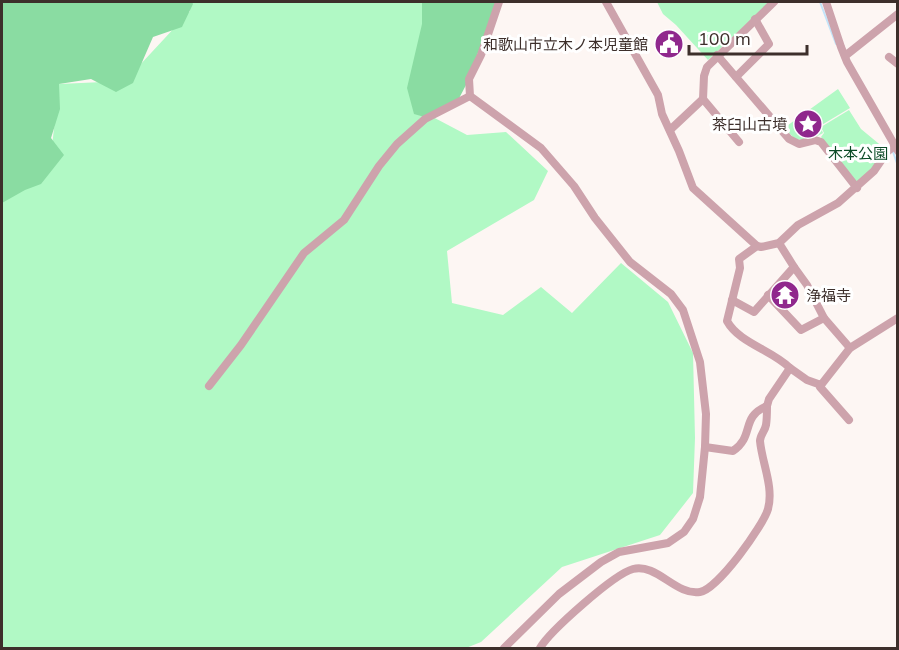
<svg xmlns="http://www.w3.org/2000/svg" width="899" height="650" viewBox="0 0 899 650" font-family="Mulish,'Noto Sans JP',sans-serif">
	<rect width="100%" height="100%" fill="#fdf6f3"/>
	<g fill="#b1f9c5">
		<polygon points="188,2 425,2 412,106 467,135 506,132 548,171 534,200 447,251 452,303 503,315 541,287 572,313 621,263 668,302 693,353 695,438 693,493 660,535 562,567 481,642 466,648 2,648 2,186 50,164 59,84 125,81 190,11"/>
		<polygon points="657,2 770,2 708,60 676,25 663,14"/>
		<polygon points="838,89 850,108 820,126 823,133 814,138 796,140 784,128"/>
		<polygon points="849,110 861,129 884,148 872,170 856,184 821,137 824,133 821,127"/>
	</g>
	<g fill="#8adca2">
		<polygon points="2,2 192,2 193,4 182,27 153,37 133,83 116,92 91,79 59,84 60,109 51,138 64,155 41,184 25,190 2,203"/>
		<polygon points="422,2 497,2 466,85 455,106 428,118 414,114 407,88 422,24"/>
	</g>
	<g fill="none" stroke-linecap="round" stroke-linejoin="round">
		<g stroke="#c3e4f9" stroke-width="2">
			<polyline points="820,2 836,44"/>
			<polyline points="893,152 898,166"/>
		</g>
		<g stroke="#cda3ac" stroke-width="8">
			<polyline points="499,2 481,55 469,79 470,96 541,148 574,186 595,218 630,262 671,294 683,310 700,362 706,414 705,447 700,497 693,519 684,532 668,543 619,552 601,562 559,594 504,648"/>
			<polyline points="606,2 658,95 662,114 679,151 693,188 757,246"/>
			<polyline points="826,2 841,47 847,62 898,151"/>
			<polyline points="717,55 789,139 799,144 815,140 821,142 857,188"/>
			<polyline points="845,56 898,14"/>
			<polyline points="889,57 898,64"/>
			<polyline points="736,77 769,44 755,19"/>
			<polyline points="703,99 739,142"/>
			<polyline points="670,130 703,99 704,76 707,67 774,2"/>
			<polyline points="779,243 794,267"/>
			<polyline points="768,295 801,330 824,318 850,348"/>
			<polyline points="732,300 754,312 794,267 807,285 824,318"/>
			<polyline points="790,368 807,380 821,385 850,348 898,318"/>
			<polyline points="821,385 820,387 849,420"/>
			<polyline points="209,386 241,345 304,253 344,220 379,166 397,144 425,119 470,96"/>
			<path d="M 767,406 L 769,399 L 790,368 C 772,350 739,343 727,321 L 740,268 L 739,259 L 757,246 L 761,247 L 779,243 L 798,225 L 838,203 L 874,171 L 887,152 L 898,143"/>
			<path d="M 540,648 C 550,631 614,574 633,569 C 657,563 676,596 700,592 C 718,589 763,526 768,509 C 774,487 762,463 760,441 C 760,435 765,431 766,425 C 767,419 767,412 767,406 C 740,417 755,436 733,451 L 705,447"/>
		</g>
	</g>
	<defs>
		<g id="civic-disc" transform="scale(1.5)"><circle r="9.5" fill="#90288d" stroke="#fff"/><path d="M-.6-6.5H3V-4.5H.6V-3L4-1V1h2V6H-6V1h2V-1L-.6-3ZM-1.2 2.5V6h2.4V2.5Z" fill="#fff"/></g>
		<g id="sight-disc" transform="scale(1.5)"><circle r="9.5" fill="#90288d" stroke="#fff"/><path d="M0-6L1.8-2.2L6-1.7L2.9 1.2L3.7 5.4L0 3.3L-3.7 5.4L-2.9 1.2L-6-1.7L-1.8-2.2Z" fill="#fff"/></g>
		<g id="temple-disc" transform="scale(1.5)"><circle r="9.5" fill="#90288d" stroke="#fff"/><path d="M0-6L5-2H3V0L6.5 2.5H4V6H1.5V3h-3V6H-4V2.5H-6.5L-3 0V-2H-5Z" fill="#fff"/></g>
	</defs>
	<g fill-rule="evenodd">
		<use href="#civic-disc" x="669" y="44"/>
		<use href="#sight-disc" x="808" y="124"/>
		<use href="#temple-disc" x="785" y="295"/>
	</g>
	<g text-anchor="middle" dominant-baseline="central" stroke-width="6" stroke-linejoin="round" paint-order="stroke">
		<g font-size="15" fill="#3d2f2b" stroke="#fff" text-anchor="end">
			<text x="648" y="44">和歌山市立木ノ本児童館</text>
			<text x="787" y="124">茶臼山古墳</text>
			<text x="806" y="295" text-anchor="start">浄福寺</text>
		</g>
		<g font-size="15" fill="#0c4b27" stroke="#fff">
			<text x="858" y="153">木本公園</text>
		</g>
	</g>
	<rect width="899" height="650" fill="none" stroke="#3d2f2b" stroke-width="6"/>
	<path d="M689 45v9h118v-9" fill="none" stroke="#3d2f2b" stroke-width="3"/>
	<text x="698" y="45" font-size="18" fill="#3d2f2b" stroke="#ffffff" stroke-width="4.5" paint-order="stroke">100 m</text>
</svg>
